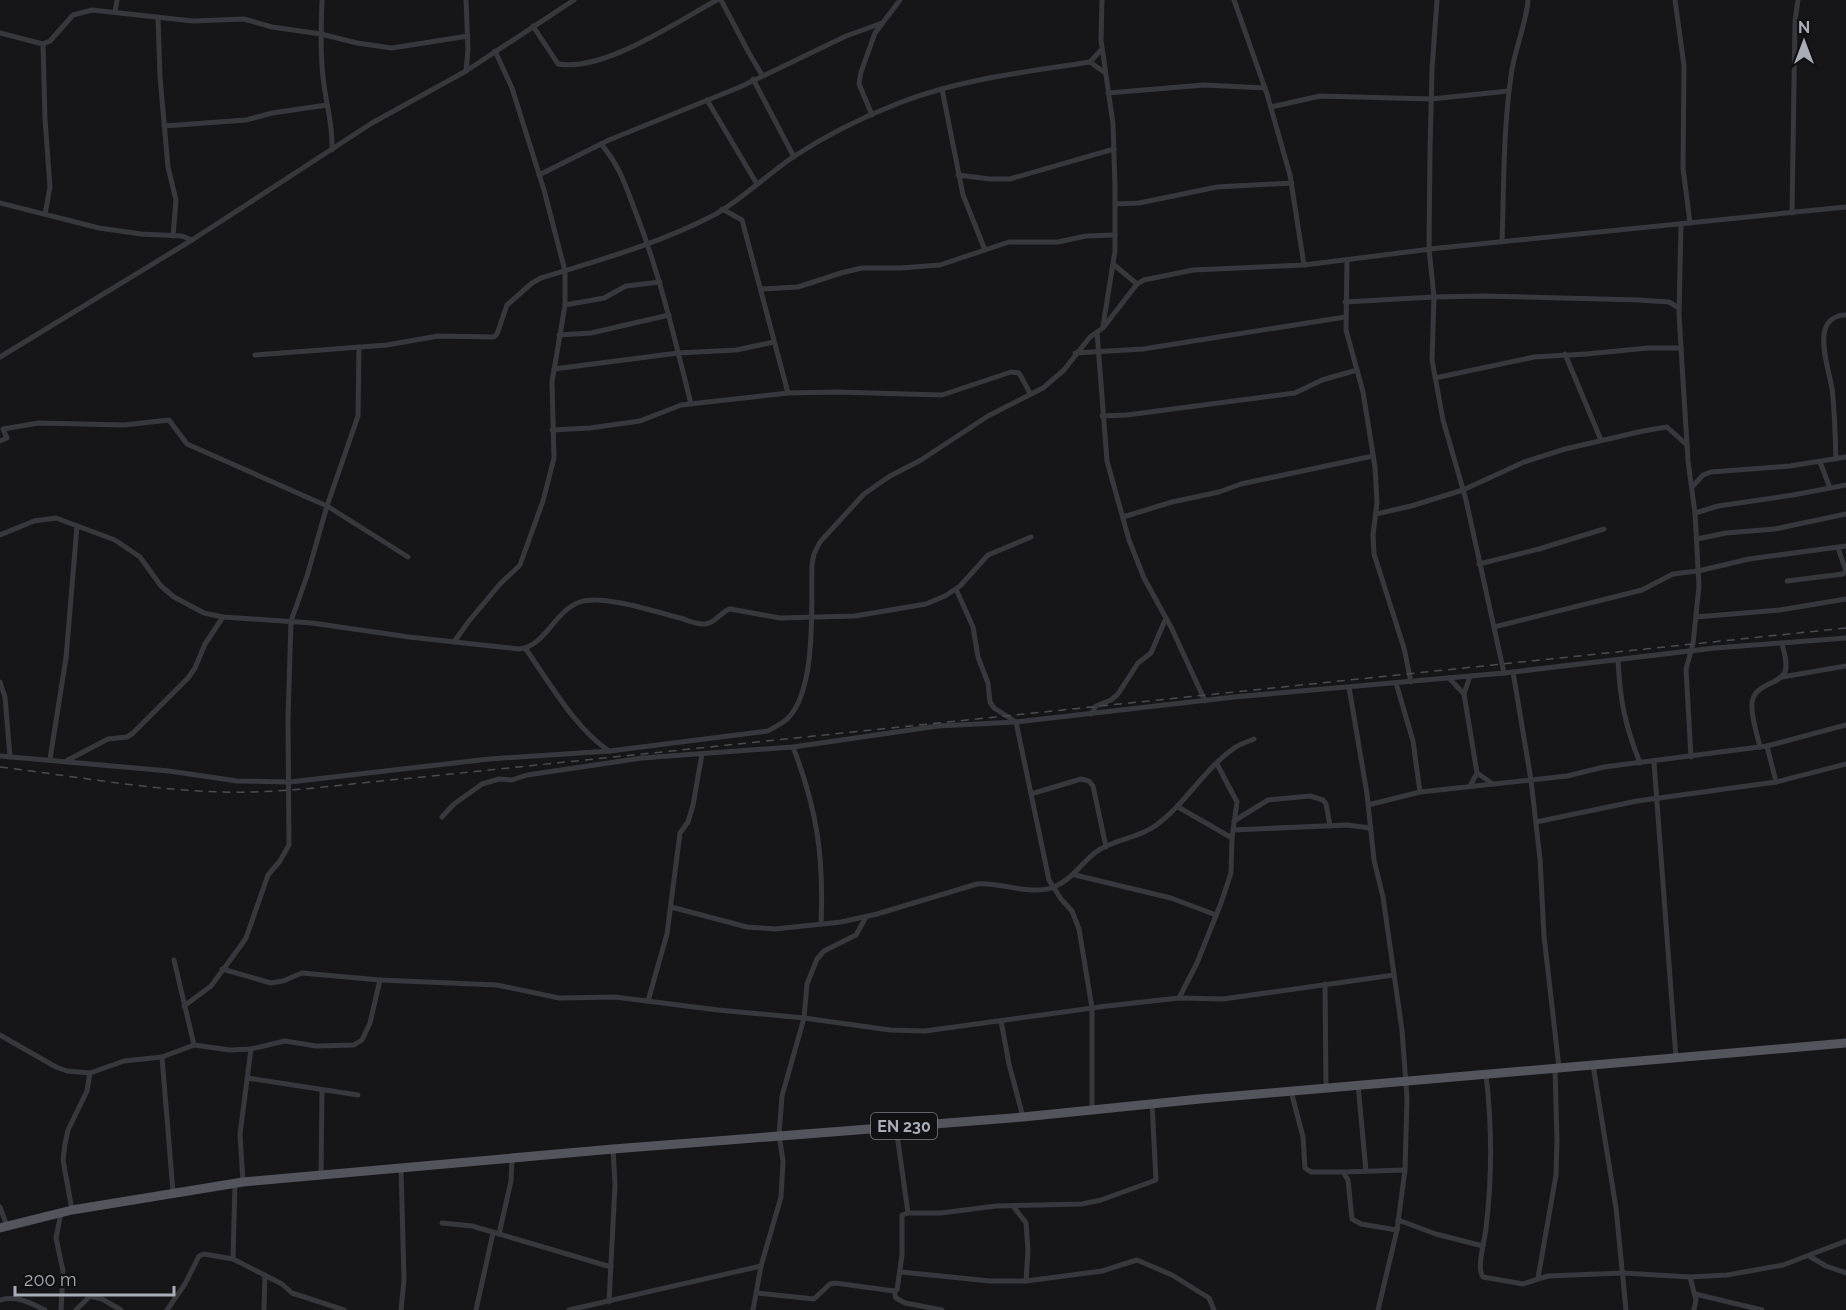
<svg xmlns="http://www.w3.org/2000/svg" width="1846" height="1310" viewBox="0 0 1846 1310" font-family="Raleway,sans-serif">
	<rect width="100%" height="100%" fill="#161618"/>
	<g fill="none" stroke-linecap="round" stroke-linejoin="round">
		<g stroke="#37383d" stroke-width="5">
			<path d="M 322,0 C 321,28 320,57 324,85 C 327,108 333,125 332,150"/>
			<polyline points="466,0 468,50 466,71"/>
			<polyline points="721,0 749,53 762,75"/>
			<polyline points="1102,0 1101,40 1113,124 1115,187 1115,251 1103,326"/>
			<polyline points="1234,0 1267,94 1290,175 1304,265"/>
			<polyline points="1437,0 1432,69 1430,150 1429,249 1434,297 1432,360 1443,420 1466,500 1504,673"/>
			<polyline points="1675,0 1684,66 1683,168 1690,223"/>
			<polyline points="115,12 117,0"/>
			<polyline points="158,17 160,77 168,167 176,200 173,236"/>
			<path d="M 533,26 L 558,64 C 604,72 676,22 717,0"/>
			<polyline points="0,33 43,44 50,41 73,15 92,10 193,21 244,19 272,27 321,34 357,43 392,48 468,36"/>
			<polyline points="43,44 45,119 50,187 45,214"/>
			<polyline points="1090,62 1104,72"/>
			<polyline points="753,79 794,157"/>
			<polyline points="942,89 963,195 985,250"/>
			<polyline points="1108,93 1204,85 1265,88"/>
			<polyline points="707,100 757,184"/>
			<polyline points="1271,107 1320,96 1431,99 1509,91"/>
			<polyline points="872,115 859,84 861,72 875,33 900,0"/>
			<polyline points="164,126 246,120 272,113 327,105"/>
			<path d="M 601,144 C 620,166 626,187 636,213 C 660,275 675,340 691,404"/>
			<polyline points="539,175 609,140 740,87 846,36 882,23"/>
			<polyline points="958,175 990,179 1010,179 1114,149"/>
			<polyline points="0,203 99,228 141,234 182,236 192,240"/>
			<polyline points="1115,204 1139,203 1217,187 1292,183"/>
			<polyline points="722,209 742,220 788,393"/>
			<polyline points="1792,213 1795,21 1798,0"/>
			<polyline points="1681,224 1679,314 1682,364 1688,461 1695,513 1699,586 1693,644 1686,669 1691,757"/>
			<path d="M 1502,242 C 1504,187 1503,131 1511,76 C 1514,50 1526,26 1528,0"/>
			<polyline points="1347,260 1346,330 1363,392 1375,467 1377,502 1373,535 1374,554 1404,648 1411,682"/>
			<polyline points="1113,264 1137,284"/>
			<polyline points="761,289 798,287 841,273 862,268 901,268 940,265 1009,242 1058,242 1086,236 1115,235"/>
			<polyline points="1345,302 1434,297 1483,296 1639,300 1669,302 1679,308"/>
			<polyline points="565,305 604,298 626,286 660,282"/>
			<polyline points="1097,332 1107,461 1129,540 1144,578 1172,629 1205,701"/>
			<polyline points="559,335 591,333 669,315"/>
			<polyline points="1075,353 1143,349 1345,317"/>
			<polyline points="1565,354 1601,440"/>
			<path d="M 255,355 L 387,345 L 438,336 L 494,337 L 497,334 L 507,305 L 532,283 L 541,278 C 600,260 661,243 716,214 C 743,198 767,175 793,157 C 825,136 863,117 899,103 C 960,79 1026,72 1090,62 L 1102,49"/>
			<polyline points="0,357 192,240 372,123 466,71 574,0"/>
			<polyline points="554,369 678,353 736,350 774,342"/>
			<polyline points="1435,378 1534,357 1586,354 1648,348 1681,348"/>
			<polyline points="1102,416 1127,415 1295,393 1322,380 1357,370"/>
			<polyline points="552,430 590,428 640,421 681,405 788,393 837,392 942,395 1011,372 1019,373 1030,393"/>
			<polyline points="0,441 7,438 3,429 39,423 124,425 169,420 187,444 327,506 408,557"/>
			<path d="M 1836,459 C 1835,436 1835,412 1832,389 C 1829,371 1822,352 1824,334 C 1826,322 1834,315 1846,315"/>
			<polyline points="1820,462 1830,488"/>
			<polyline points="1692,487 1703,475 1711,472 1790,466 1846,457"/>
			<polyline points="1695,513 1718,506 1793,495 1846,485"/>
			<polyline points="1376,514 1411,506 1463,490 1524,462 1565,449 1643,431 1667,427 1687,445"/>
			<polyline points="1123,517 1172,502 1219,492 1241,484 1373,456"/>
			<path d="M 0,535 L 34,521 L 56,518 L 115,540 L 140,557 L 161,586 L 174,597 L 204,613 L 223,617 L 312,623 L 409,637 L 519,649 C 546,646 554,611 580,602 C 602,594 657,612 680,618 C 687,620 695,624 703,624 C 714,625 720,612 730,609 L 780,618 L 855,616 L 926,604 L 945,596 L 960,586 L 988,555 L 1031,537"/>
			<polyline points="1697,539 1726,533 1775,529 1846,514"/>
			<polyline points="1479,564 1539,549 1604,529"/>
			<polyline points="1787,581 1843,574 1846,571 1838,548"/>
			<polyline points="956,589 973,627 978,657 988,683 990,702 994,708 1016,722 1049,880 1061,899 1072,911 1079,929 1092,1008 1092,1109"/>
			<polyline points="1696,617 1780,610 1846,599"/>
			<polyline points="1494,627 1642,590 1673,574 1698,571 1749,559 1846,546"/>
			<polyline points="454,642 469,621 500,584 520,565 543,501 554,458 552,382 565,305 565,271 544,190 512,88 495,51"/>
			<path d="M 525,648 C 550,683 574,727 609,751"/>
			<path d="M 1618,660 C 1620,701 1625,725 1640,763"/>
			<polyline points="1513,672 1531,780 1540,859 1544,936 1559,1068"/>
			<polyline points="1470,676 1464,694 1477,773 1470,786"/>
			<polyline points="1782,677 1846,666"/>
			<polyline points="1449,678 1464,694"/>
			<polyline points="0,682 5,697 10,757"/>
			<polyline points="1396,683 1413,741 1420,792"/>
			<polyline points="1349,687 1367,794 1374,860 1383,897 1402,1030 1407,1098 1405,1170 1397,1230 1378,1310"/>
			<polyline points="1091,714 1096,706 1111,700 1118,694 1138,663 1151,653 1166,618"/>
			<polyline points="1767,746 1776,782"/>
			<path d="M 793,747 C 817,809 824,857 821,924"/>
			<path d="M 1760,747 C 1757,734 1751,717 1752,704 C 1753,683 1780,685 1785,672 C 1788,663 1784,652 1782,644"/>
			<path d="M 0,756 L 169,771 L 237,781 L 290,782 L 489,759 L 610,751 L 768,731 C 774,727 782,724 787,719 C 817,691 811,604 812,565 L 814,554 L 820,542 L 864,494 L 890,476 L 921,460 L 988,416 L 1043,388 L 1064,370 L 1090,337 L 1103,328 L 1137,284 L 1144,280 L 1193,270 L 1304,265 L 1439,248 L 1846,207"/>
			<polyline points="50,759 66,658 77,526"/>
			<polyline points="68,760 108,739 127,737 132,734 188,678 195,668 205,644 223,617"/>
			<polyline points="1654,762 1676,1058"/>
			<polyline points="1477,773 1493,784"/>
			<polyline points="1031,794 1081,779 1089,781 1093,786 1106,847"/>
			<polyline points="1368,805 1420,792 1567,776 1604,767 1767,746 1846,725"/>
			<polyline points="1178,807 1232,838"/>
			<polyline points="442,817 454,804 482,784 499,779 512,780 527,775 642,758 793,747 938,726 1016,722 1234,697 1504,673 1715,648 1846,638"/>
			<polyline points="1234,821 1268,800 1310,796 1323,800 1326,804 1330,826"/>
			<polyline points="1536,822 1637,801 1776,782 1846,764"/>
			<polyline points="1233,830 1347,825 1370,828"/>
			<polyline points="1075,875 1171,898 1216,915"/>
			<path d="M 671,907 L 747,927 L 775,929 L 841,922 L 877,914 L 977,884 C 1001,882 1030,896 1054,887 C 1073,879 1081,863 1096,852 C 1113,839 1137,839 1155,826 C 1185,805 1203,770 1233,749 C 1239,744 1247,742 1254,739"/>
			<polyline points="174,960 194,1045"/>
			<polyline points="222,969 271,983 283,981 302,973 380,980 497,985 559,998 615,997 718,1010 804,1018 890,1030 925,1031 1107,1006 1179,998 1223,999 1394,975"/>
			<polyline points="1325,984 1326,1088"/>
			<polyline points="1179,998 1197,963 1221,903 1231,873 1232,838 1237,802 1217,764"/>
			<polyline points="648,1001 667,934 680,833 688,822 693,805 702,754"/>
			<polyline points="184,1006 211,986 242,944 246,938 268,875 280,861 289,845 288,719 291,621 307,576 327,506 358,416 359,347"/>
			<polyline points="1001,1021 1009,1064 1023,1117"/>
			<polyline points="0,1035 56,1067 67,1071 90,1073 124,1061 162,1057 194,1045 230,1050 251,1049 285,1041 316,1046 354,1045 362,1040 370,1023 380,980"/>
			<polyline points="162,1057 173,1192"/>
			<polyline points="1593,1065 1616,1208 1626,1310"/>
			<path d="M 1486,1075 C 1492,1125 1492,1178 1486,1228 C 1485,1240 1476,1268 1483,1277 L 1523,1284 L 1548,1276 L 1623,1273 L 1690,1277 L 1727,1275 L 1783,1265 L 1846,1241"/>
			<polyline points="247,1078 358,1095"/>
			<polyline points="1358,1085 1366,1171"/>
			<polyline points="1291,1091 1303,1137 1305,1168 1311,1172 1343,1172 1348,1180 1352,1219 1361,1224 1397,1230"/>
			<polyline points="896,1127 908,1213 941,1213 996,1206 1082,1204 1101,1200 1156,1180 1152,1104"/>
			<polyline points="401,1167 404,1280 401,1310"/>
			<polyline points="1343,1172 1405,1170"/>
			<polyline points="321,1175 322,1090"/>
			<polyline points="243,1182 240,1134 251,1049"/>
			<polyline points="235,1184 233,1259 282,1284 292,1293 344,1310"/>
			<polyline points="1013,1206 1026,1223 1028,1250 1026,1281"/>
			<polyline points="0,1207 7,1226"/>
			<polyline points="72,1210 63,1160 65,1144 68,1130 87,1091 90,1073"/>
			<polyline points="61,1213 56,1238 63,1271 61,1310"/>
			<polyline points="1398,1220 1436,1234 1483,1246"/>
			<polyline points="442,1223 472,1226 611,1267"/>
			<polyline points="499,1234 511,1181 512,1158"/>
			<polyline points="1809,1256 1826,1266 1846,1273"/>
			<polyline points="901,1272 990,1281 1026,1281 1102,1271 1137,1260 1172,1275 1209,1298 1214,1310"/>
			<polyline points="1690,1277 1696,1300 1694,1310"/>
			<polyline points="1538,1278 1556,1175 1557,1141 1555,1069"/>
			<polyline points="894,1291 896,1298 905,1303 942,1310"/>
			<polyline points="757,1293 814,1299 830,1284 835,1283 894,1291 897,1290 902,1255 902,1215 908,1213"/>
			<polyline points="1695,1294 1762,1310"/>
			<path d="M 0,1300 C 17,1295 30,1303 45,1310"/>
			<polyline points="609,1302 615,1185 613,1149"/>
			<polyline points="76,1310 90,1296 102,1299 121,1310"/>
			<polyline points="167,1310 185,1284 199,1256 204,1254 233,1259"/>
			<polyline points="264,1310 265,1275"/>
			<polyline points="476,1310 493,1233"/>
			<polyline points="569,1310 761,1266"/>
			<polyline points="753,1310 761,1266 781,1197 783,1161 779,1135 782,1096 804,1018 807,984 817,959 824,951 856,935 866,917"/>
		</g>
		<polyline stroke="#53555c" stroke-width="9" points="0,1228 72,1210 243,1182 613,1149 1023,1117 1200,1099 1846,1043"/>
		<path stroke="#4a4c52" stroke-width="1.5" stroke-dasharray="8 6" stroke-linecap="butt" d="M 0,767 C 74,776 148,790 222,792 C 285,794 350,783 413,778 L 1846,628"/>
	</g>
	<g text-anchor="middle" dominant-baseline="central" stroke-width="4.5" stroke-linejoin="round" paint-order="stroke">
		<rect fill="#111113" stroke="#7b7e86" stroke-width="1.5" x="871" y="1113" width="66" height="26" rx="4.5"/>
		<g font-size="16" font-weight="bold" fill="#a8adb8">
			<text x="904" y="1126">EN 230</text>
		</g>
	</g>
	<g transform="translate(1804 42)" stroke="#111113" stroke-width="4.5" paint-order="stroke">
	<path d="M0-4.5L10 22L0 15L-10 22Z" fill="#a8adb8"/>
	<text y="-9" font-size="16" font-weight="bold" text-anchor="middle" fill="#a8adb8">N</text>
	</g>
	<path d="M15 1286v9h159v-9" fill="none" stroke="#a8adb8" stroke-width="3"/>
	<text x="24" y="1286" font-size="18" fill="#a8adb8" stroke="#111113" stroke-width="4.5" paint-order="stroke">200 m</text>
</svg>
